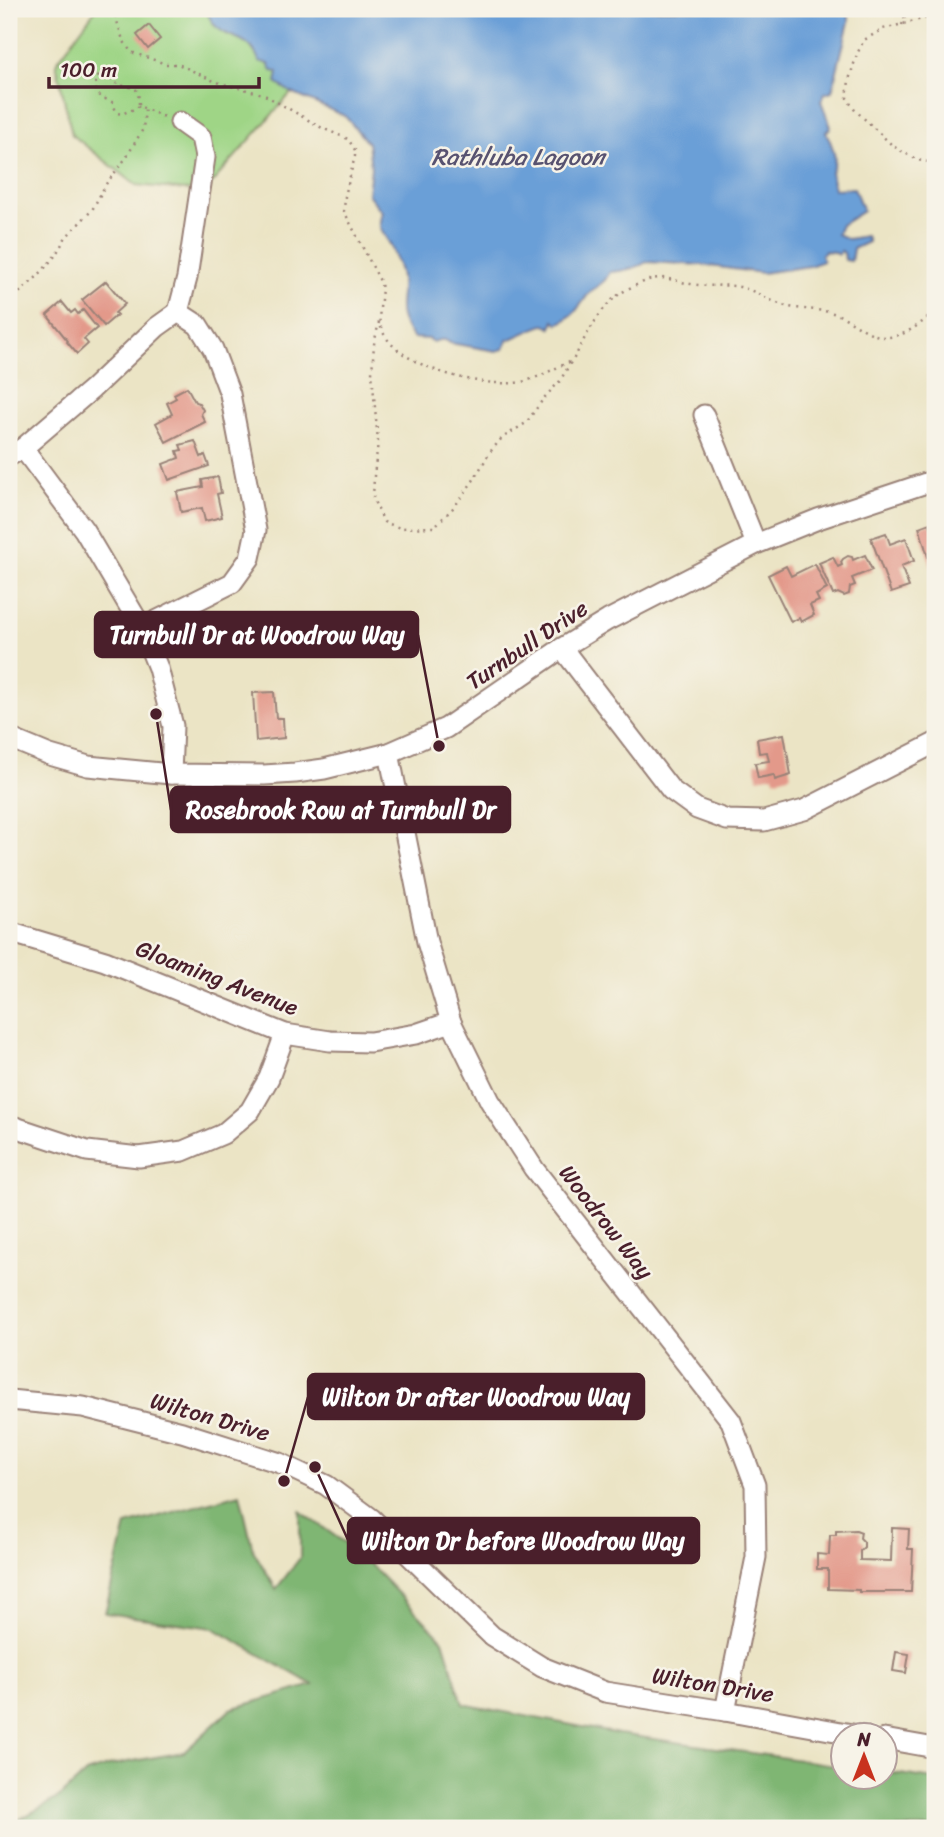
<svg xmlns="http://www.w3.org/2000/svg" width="944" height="1837" viewBox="0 0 944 1837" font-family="Sriracha,sans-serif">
	<rect width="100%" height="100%" fill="#f7f3e8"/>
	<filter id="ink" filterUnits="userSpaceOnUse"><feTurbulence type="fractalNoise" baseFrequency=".0143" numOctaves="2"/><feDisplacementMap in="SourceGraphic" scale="14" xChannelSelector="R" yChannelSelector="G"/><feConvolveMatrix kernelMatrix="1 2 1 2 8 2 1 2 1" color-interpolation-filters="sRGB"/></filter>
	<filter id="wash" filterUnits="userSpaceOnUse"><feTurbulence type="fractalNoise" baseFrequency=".00686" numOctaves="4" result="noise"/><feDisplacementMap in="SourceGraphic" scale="28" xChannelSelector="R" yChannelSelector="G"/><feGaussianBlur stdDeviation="1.57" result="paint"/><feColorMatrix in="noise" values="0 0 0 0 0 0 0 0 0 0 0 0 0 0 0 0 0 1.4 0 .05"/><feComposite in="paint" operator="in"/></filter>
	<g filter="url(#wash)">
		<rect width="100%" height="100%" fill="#ebe4c5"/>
		<polygon fill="#9fd586" stroke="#747a58" stroke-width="2" points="96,9 204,9 208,12 213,24 228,35 241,39 250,46 258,57 279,72 276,83 292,92 204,192 136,185 72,135 56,63"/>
		<polygon fill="#7fb673" stroke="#646a4f" stroke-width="2" points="240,1494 253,1550 276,1589 300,1558 300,1511 360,1554 443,1640 463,1704 619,1734 842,1766 842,1778 884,1778 885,1772 935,1779 935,1828 9,1828 9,1825 60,1797 86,1773 111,1765 184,1752 231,1709 313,1685 213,1628 105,1613 126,1525"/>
		<path fill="#6b9fd7" stroke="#5a5f81" stroke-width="2" d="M 204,9 L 849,9 L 849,22 L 832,91 L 825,93 L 821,101 L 831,127 L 826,132 C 832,146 839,158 831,172 L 834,189 L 854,188 L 863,211 L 841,225 L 837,234 L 848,239 L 866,236 L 868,242 L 853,249 L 851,261 L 845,260 L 844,253 L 841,251 L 838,255 L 833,252 L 825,251 L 821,255 L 823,261 L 810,266 L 762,273 L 703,265 L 647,262 C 636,269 623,271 610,272 L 605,280 L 589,293 L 582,303 L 574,313 L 565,320 L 558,324 L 554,320 L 551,328 C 549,327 547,325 545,325 C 541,324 515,338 508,340 L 504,349 L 496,351 L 450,343 C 444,338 439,340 433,342 L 428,339 L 413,338 C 392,311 403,306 401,277 C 400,269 396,259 393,251 C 387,233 375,233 382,212 L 368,194 L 371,167 L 368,143 L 345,116 L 292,93 L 276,83 L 278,72 L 272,71 L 269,64 L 259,61 C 250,33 226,41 213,23 C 209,18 209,13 204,9 Z"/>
		<g id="blocks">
			<g fill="#e3998a">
				<polygon points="149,25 160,39 148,49 137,35"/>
				<polygon points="106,281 125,304 115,313 117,315 104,326 82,300"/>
				<polygon points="62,302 71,313 75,310 78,314 83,310 97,328 84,339 88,344 77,354 67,342 68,341 47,315"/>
				<polygon points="187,387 195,402 199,403 203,410 201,414 205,422 166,442 156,423 172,414 167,403 176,398 174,394"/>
				<polygon points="195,441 201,457 205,455 209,466 169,480 163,464 179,458 177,451 182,450 180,445"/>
				<polygon points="218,477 221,493 217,494 222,517 205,521 202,508 181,512 177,492 203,487 202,480"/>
				<polygon points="930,523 931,527 935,526 935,573 933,573 919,527"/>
				<polygon points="886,533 890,544 906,538 914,561 901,566 909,587 891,593 871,538"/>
				<polygon points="865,555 872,570 852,578 855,585 850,587 849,594 844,596 838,593 833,595 819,563 833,557 838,567 842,565 841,562 843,559 848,556 852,557 853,560"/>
				<polygon points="815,564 827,589 816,595 819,601 810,605 814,615 801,622 799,618 791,622 768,575 786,566 791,576"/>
				<polygon points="274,692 276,718 283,718 284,738 256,741 253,693"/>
				<polygon points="784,734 791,775 775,780 774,775 758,778 755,763 769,761 767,752 759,753 757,739"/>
				<polygon points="892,1528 909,1529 908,1549 913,1549 911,1592 859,1592 859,1590 828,1589 828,1569 817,1569 817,1554 829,1555 830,1535 836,1535 836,1531 856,1530 861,1532 860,1538 864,1542 864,1547 860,1551 860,1560 891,1561"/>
				<polygon points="896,1652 909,1654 906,1673 893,1671"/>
			</g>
		</g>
	</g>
	<g filter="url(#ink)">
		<use href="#blocks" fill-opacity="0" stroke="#9a8278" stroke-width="2"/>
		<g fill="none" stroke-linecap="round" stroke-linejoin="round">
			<g stroke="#9a8278" stroke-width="23">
				<g id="minor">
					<polyline points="178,312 187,278 205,157 201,137 180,122"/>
					<polyline points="704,415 756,544"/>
					<polyline points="23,448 84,530 142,628 158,668 173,726 171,774"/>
					<polyline points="9,456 23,448 92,389 157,327 178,312 198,325 213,349 230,394 256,530 250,558 232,583 142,628"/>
					<polyline points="562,648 671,790 697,809 727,820 764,821 804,810 935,743"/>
					<polyline points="9,738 50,755 88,766 171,774 264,775 295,773 324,769 389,753 446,728 562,648 608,620 756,544 818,519 935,480"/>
					<polyline points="389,753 427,942 451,1022 490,1101 534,1169 731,1421 755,1485 756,1557 725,1711"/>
					<polyline points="9,932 105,961 285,1034 330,1041 370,1042 416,1034 451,1022"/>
					<polyline points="9,1125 87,1151 139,1157 183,1151 223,1134 250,1111 269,1078 285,1034"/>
					<polyline points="9,1400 83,1407 182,1432 280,1463 326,1485 372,1519 492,1636 542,1667 605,1692 725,1711 863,1736"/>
					<polyline points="884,1739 935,1748"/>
				</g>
			</g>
			<g stroke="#9a8278" stroke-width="2.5" stroke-dasharray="2 5" stroke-linecap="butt">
				<path d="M 113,9 L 123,40 L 131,52 L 166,64 L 178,64 L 216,82 L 263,94 L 322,128 L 348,139 L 355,150 L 355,156 L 345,196 L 344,211 L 381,283 C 384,301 374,317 384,334 C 403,368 477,386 513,383 C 529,382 544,374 558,367 C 562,365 569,363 572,360 C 577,356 579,347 583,341 C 600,313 609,295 641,283 C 648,280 654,278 661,278 C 674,279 686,284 698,285 C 712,287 726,284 740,287 C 757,291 772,303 789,307 C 805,310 822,309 836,314 C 851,319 869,336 884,337 C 904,338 920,324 935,312"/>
				<polyline points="916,9 926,18 935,20"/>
				<polyline points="926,18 883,29 864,40 857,54 849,80 847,98 854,109 893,146 917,160 935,163"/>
				<polyline points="902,25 907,9"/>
				<path d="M 139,106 C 133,111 128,110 123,114 L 117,113 L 112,102 C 98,96 93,93 97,77 L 104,75 C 109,77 113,82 118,84 C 133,90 139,82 139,106 L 164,117"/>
				<polyline points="9,302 38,276 55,256 66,237 92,210 106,184 126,158 143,129 145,109"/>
				<polyline points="379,322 374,344 372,373 378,442 374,476 373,499 384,522 400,528 434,527 455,506 473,481 490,452 502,438 526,423 544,398 560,381 571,362"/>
			</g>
			<use href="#minor" stroke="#fff" stroke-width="19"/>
		</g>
	</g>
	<g text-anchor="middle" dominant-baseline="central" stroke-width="5" stroke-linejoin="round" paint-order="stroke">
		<g font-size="23" fill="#4a1f2b" stroke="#f7f3e8">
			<text transform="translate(527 645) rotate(-34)">Turnbull Drive</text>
			<text transform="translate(217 978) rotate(21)">Gloaming Avenue</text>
			<text transform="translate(606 1222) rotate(52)">Woodrow Way</text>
			<text transform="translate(210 1417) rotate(16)">Wilton Drive</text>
			<text transform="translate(713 1685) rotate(9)">Wilton Drive</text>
		</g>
		<g font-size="24" font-style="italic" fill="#575270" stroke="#f7f3e8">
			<text x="518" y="157">Rathluba Lagoon</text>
		</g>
	</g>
	<path fill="none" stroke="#4a1f2b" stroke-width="2.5" d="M439 746L418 635M156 714L171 810M284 1481L308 1397M315 1467L348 1540"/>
	<g fill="#4a1f2b" stroke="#f7f3e8" stroke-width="2.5">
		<circle cx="439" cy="746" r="7"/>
		<circle cx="156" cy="714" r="7"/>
		<circle cx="284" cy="1481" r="7"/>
		<circle cx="315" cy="1467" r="7"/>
	</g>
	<g fill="#4a1f2b" stroke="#4a1f2b" stroke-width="2.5">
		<rect x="95" y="612" width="323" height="45" rx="7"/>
		<rect x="171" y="787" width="339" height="45" rx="7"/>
		<rect x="308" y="1374" width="336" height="45" rx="7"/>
		<rect x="348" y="1518" width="351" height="45" rx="7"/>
	</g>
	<g font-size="24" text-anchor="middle" font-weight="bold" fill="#fff">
		<text x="257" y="643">Turnbull Dr at Woodrow Way</text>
		<text x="341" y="818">Rosebrook Row at Turnbull Dr</text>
		<text x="476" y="1405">Wilton Dr after Woodrow Way</text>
		<text x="523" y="1549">Wilton Dr before Woodrow Way</text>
	</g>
	<rect width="944" height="1837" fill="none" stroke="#f7f3e8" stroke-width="35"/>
	<g transform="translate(864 1756)"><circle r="33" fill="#f7f3e8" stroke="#b29e9c" stroke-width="2"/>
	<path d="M0-5L12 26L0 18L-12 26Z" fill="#c8321e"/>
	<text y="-10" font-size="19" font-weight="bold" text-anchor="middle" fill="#4a1f2b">N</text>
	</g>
	<path d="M49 77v10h210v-10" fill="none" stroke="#4a1f2b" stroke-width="3.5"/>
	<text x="60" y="77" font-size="21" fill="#4a1f2b" stroke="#f7f3e8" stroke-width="5" paint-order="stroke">100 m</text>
</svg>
